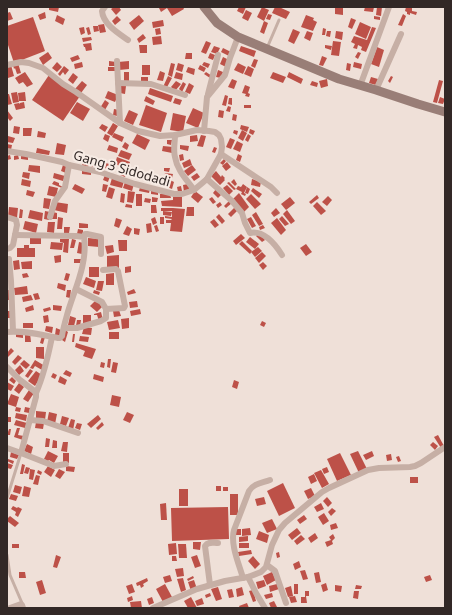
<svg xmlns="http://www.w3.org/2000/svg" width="452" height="615" viewBox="0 0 452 615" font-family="'Noto Sans',sans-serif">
	<rect width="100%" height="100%" fill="#efe0d8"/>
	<g fill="#bd5148">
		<polygon points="49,7 59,7 58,12 49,10"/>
		<polygon points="114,7 119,7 121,10 116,15 111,9"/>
		<polygon points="161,7 183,7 184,9 172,16 167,8 161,12 159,8"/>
		<polygon points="239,7 246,7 243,14 237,11"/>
		<polygon points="262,7 269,10 264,21 257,17"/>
		<polygon points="275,7 279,7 290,12 286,19 272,13"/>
		<polygon points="335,7 343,7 343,15 335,14"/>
		<polygon points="365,7 374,7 373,12 364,11"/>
		<polygon points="377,7 382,7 381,16 376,15"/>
		<polygon points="406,7 412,8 412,11 417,12 416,15 410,13 410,15 407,14 407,12 405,11"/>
		<polygon points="246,10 252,13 248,21 242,18"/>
		<polygon points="10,12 13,19 7,21 7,13"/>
		<polygon points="45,12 46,18 40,20 38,15"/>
		<polygon points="268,14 272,15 270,20 266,19"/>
		<polygon points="403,14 406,16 402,26 398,25"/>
		<polygon points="57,15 65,19 63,25 55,21"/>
		<polygon points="139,15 144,21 134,30 129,23"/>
		<polygon points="306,15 314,18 313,20 317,22 313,31 301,27"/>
		<polygon points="117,16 121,20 115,25 112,21"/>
		<polygon points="374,16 380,17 380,20 374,19"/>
		<polygon points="33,17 45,51 14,63 7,42 7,26"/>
		<polygon points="351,18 356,20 352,29 348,27"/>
		<polygon points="163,20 164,26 153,28 152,22"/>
		<polygon points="264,21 268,23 264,34 260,32"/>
		<polygon points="360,22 371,27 366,39 355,34"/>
		<polygon points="104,24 106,32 100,33 98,25"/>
		<polygon points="93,26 98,26 99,31 94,32"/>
		<polygon points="84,27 85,33 81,35 79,28"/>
		<polygon points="89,27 91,34 88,35 86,28"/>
		<polygon points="372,27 376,28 366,52 361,50 362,47 358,45 357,49 353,48 355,44 351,42 354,36 367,40"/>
		<polygon points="160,28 161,34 156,35 155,29"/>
		<polygon points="323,28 326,29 325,35 322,35"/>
		<polygon points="293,29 300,32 294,44 288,41"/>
		<polygon points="307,31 313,33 310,41 304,38"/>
		<polygon points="327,31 331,31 330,37 326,36"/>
		<polygon points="336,31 343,32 342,40 335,38"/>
		<polygon points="143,34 146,38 139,43 137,39"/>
		<polygon points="161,36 162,44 153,45 152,37"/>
		<polygon points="91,37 92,40 83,42 82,38"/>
		<polygon points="206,41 211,43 206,54 201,52"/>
		<polygon points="333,41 341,42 339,56 331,55"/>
		<polygon points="91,43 92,50 86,51 85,47 84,47 83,44"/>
		<polygon points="139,45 147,45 147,53 140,53"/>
		<polygon points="325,45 332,46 331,50 325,48"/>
		<polygon points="214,46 220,48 217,54 211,52"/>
		<polygon points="241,46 256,51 254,57 239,51"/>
		<polygon points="377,47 384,50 379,67 371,64"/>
		<polygon points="223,48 231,52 229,56 221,52"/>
		<polygon points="48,52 52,58 43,65 39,58"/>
		<polygon points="358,52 361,53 358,59 355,57"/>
		<polygon points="186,53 192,53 192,59 185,59"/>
		<polygon points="210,53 215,55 213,60 208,58"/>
		<polygon points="78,55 80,59 72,62 70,58"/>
		<polygon points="322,56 327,58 323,66 319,65"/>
		<polygon points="223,57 229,60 226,67 220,64"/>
		<polygon points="254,59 258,60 255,68 251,66"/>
		<polygon points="109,61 116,62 116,66 109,66"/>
		<polygon points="129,61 129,69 119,70 118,62"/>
		<polygon points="57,62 62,67 57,72 52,68"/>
		<polygon points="82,62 83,67 75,69 74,64"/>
		<polygon points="204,62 210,64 208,68 202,65"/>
		<polygon points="354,62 362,64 361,69 353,67"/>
		<polygon points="18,63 21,73 17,74 15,68 14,69 13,65"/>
		<polygon points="171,63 175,64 172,77 168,75"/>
		<polygon points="178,63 184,65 182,72 176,70"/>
		<polygon points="238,63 246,67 243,74 234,70"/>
		<polygon points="347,63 351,64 350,71 346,70"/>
		<polygon points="11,65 14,76 8,78 7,66"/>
		<rect x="142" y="65" width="8" height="10"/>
		<polygon points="200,65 206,68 204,72 198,69"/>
		<polygon points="64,66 69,70 65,75 63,72 60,76 58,74"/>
		<polygon points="248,66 254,69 251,77 244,74"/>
		<rect x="108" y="67" width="8" height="4"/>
		<polygon points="188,67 195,69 194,75 186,72"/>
		<polygon points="218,70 223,72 221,78 216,77"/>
		<polygon points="160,71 165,73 163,81 157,80"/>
		<polygon points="25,72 33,84 27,87 23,82 19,84 15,78"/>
		<rect x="124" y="72" width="5" height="9"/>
		<polygon points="176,72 183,74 182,80 174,78"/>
		<polygon points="206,72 212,76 210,78 204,74"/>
		<polygon points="273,72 286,77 283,83 270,78"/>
		<polygon points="289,72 303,79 301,84 287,77"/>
		<polygon points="73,73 78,77 73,84 68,80"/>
		<polygon points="49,75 80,96 63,121 32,100"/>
		<polygon points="168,76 172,78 166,89 163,87"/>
		<polygon points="391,76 393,77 390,83 388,81"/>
		<polygon points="141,77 148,77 148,82 141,81"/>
		<polygon points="371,77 378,79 376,85 369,83"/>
		<polygon points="232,79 237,81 234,89 228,87"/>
		<polygon points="327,79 328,86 321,88 319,81"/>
		<polygon points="439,80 443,81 437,103 433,102"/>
		<polygon points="82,81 87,85 81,93 75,89"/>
		<polygon points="176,81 181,84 175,91 171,87"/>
		<polygon points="312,81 318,83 317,87 310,85"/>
		<polygon points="183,82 186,84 182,92 179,89"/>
		<polygon points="189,83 194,86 190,94 185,92"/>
		<polygon points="121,85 126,86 125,94 120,93"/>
		<polygon points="245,85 250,87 248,93 250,94 249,97 245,96 246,94 242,93"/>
		<polygon points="150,88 173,96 171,102 148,94"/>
		<polygon points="108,91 118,95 115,102 105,98"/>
		<polygon points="17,92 19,102 13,103 11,93"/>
		<polygon points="25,92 26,101 19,101 18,93"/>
		<polygon points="7,94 9,94 12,104 7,105"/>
		<polygon points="225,95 228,96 226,106 222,105"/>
		<polygon points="146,96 155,101 153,105 144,101"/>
		<polygon points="440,97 445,99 443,104 438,103"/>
		<polygon points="175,98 182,100 180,105 173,103"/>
		<polygon points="229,98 232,98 232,105 228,104"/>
		<polygon points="105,100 109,103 105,110 100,108"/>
		<polygon points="24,102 25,108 16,110 14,104 19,103 20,104 20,103"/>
		<polygon points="77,102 90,109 83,121 70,113"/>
		<polygon points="146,105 167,113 161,132 139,125"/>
		<rect x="244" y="105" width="7" height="3"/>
		<polygon points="228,106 231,107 230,112 226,111"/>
		<polygon points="193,108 204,113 198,128 186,123"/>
		<polygon points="114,109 119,110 117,116 113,115"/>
		<polygon points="7,110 13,118 10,121 7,117"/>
		<polygon points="129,110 138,114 133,125 124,121"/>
		<polygon points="219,110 224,111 223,118 218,117"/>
		<polygon points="173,113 186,116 183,132 170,130"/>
		<polygon points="233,114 237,115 236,121 232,120"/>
		<polygon points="113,123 118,126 112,136 107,133"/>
		<polygon points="102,124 108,127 105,132 99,128"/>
		<polygon points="241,125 249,127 247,132 240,129"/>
		<polygon points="14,126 20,127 19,134 13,133"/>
		<polygon points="23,128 32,128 31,136 23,136"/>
		<polygon points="250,129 255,131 253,135 249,133"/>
		<polygon points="234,130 238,131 237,135 233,133"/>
		<polygon points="242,130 247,133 243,141 238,138"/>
		<polygon points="38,131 46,133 45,138 37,137"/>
		<polygon points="114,133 124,137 122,142 112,137"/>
		<polygon points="105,134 110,136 108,142 103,139"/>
		<polygon points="137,134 150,140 145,150 132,143"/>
		<polygon points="248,134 251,136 248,142 245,140"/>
		<polygon points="197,135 198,141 190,142 190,136"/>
		<polygon points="201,135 206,136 203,147 197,146"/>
		<polygon points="8,136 15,138 13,143 7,142"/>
		<polygon points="230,138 235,140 231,149 226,147"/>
		<polygon points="167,140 172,140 171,145 167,144"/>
		<polygon points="237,141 243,144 240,152 233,149"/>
		<polygon points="125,142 129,145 127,150 122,147"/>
		<polygon points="57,143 66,145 64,155 55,154"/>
		<polygon points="7,144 12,145 11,150 7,149"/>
		<polygon points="109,145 118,148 117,153 107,150"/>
		<polygon points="180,145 189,146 188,151 180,149"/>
		<polygon points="163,146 173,147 172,153 162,151"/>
		<polygon points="214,147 217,148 215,153 212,152"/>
		<polygon points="37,148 50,151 49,155 36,153"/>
		<polygon points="121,150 132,154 129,160 118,156"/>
		<polygon points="183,154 184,160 180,161 179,155"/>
		<polygon points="238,154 242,156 240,162 236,160"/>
		<polygon points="10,155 11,159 7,160 7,156"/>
		<polygon points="18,155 19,159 14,160 14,156"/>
		<polygon points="21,155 28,156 28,160 21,159"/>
		<polygon points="84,156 90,157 88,167 82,166"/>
		<polygon points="117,157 130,162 128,169 115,164"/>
		<polygon points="190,159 192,165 184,168 182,163"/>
		<polygon points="224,159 226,161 223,165 220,163"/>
		<polygon points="92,161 101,163 100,168 90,166"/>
		<polygon points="227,162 231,167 226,171 222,166"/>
		<polygon points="106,163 112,165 110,170 105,168"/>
		<polygon points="29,165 40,166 40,173 28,171"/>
		<polygon points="63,165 68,167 66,173 61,171"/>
		<polygon points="192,165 196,170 188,176 184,171"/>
		<polygon points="164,168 170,168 169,172 164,171"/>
		<polygon points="82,171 91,172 91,175 82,174"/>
		<polygon points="122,171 127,173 125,177 120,175"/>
		<polygon points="216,171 221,177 222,175 225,178 224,179 225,180 220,185 211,176"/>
		<polygon points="23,172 30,173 29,179 22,177"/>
		<polygon points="54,173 65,176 63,181 53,178"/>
		<polygon points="137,173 146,174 145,180 136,178"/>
		<polygon points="165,173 173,174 172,178 164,177"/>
		<polygon points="197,173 200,177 194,181 191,177"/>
		<polygon points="105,175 110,176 108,182 103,180"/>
		<polygon points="148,175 155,177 154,182 147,180"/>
		<polygon points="112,178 124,181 122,188 110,185"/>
		<polygon points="22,179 31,181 30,187 21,185"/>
		<polygon points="234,179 237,184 235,186 231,182"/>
		<polygon points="252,179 261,182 260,187 251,185"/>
		<polygon points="170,180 174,182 172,189 167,187"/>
		<polygon points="54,181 59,183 59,185 63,187 62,188 52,184"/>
		<polygon points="125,182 134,184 132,191 123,188"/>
		<polygon points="229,182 236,189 234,190 227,183"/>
		<polygon points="75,184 85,189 82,194 72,189"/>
		<polygon points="103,184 108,185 106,192 102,191"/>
		<polygon points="188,184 190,191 184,192 183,185"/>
		<polygon points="243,184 247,187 244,193 246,194 245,196 241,194 242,192 236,189 238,186 241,187"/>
		<polygon points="227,185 233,191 229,195 223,188"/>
		<polygon points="49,186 58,188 56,197 47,195"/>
		<polygon points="181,186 182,191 178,192 177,187"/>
		<polygon points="109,187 115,189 112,199 106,197"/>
		<polygon points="140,187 150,189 149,193 139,191"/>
		<polygon points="247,187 250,189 248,194 245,193"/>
		<polygon points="253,188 262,194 259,198 251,191"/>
		<polygon points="216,189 221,195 218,198 213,193"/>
		<polygon points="27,190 35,192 33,197 26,195"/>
		<polygon points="151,190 158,191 158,195 151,194"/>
		<polygon points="128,191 135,192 133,203 127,202"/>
		<polygon points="195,191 203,197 198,203 191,197"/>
		<polygon points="121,193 125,194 124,203 120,202"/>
		<polygon points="239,193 249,207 244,212 233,199"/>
		<rect x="136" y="194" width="6" height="12"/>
		<polygon points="160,194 170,194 171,198 160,198"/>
		<polygon points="251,194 261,204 255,209 246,199"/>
		<polygon points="317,195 319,198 311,204 309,202"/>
		<polygon points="182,196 182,207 162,206 161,201 173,200 173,197"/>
		<polygon points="328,196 332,200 327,206 322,202"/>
		<polygon points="152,197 158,198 157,202 152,202"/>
		<polygon points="212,197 216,202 213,204 209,199"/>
		<polygon points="290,197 295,203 286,210 281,204"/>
		<polygon points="44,198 51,199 49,209 43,208"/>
		<polygon points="145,198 151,199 150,203 144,202"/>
		<polygon points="230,200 232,203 226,208 224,206"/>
		<polygon points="55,202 68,204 67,213 54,210"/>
		<polygon points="220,202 222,205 218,208 216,205"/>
		<polygon points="317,202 326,211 321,215 313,206"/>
		<polygon points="126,204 132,205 132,208 125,207"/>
		<polygon points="151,205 156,205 157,213 151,213"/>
		<polygon points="9,207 18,208 17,218 8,217"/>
		<polygon points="187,207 194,207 194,216 186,216"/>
		<polygon points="235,207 238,210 231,217 228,214"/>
		<polygon points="161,208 173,208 185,209 182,232 170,231 171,223 166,223 166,220 171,220 172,219 165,218 165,216 172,217 172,211 161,211"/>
		<polygon points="276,208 280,213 274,217 271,213"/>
		<polygon points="20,209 23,210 22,218 19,218"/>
		<polygon points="30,210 43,213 42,221 28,218"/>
		<polygon points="287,210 295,221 291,224 283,214"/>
		<polygon points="45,211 50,212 49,220 44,219"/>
		<polygon points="163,211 172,212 171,216 163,215"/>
		<polygon points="53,212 57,213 57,219 52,219"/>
		<polygon points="256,212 263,224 259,226 252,215"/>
		<polygon points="219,214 225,221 222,224 216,217"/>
		<polygon points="282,216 289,224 285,226 279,219"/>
		<polygon points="58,217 63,218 62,229 57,229"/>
		<polygon points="155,217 157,223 153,225 151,219"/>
		<rect x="160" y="217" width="4" height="7"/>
		<polygon points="251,217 256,226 252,228 247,219"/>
		<polygon points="116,218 122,220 119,228 114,226"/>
		<polygon points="277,218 286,230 281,235 271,223"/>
		<polygon points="214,219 219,225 215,228 210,222"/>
		<polygon points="25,221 38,224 36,233 23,229"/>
		<polygon points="48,222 55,222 54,233 47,232"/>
		<polygon points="79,223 88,224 88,228 79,228"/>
		<polygon points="151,223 152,232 147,233 146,224"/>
		<polygon points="157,225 159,231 156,232 154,226"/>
		<polygon points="263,225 265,228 260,230 259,227"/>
		<polygon points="127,226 132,229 129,236 123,234"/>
		<polygon points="64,227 70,227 69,233 64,233"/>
		<polygon points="134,228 140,229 139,235 134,234"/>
		<polygon points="78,229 83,230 83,234 77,234"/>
		<polygon points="259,233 265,240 262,242 256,236"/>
		<polygon points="241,234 245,238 236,245 233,241"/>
		<polygon points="250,237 259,244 255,249 246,242"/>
		<rect x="30" y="238" width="11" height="6"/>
		<polygon points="88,238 99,239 99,247 88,246"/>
		<polygon points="60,239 69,239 68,253 63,252 64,243 60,242"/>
		<polygon points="72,239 76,240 74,248 70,248"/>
		<polygon points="118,240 127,240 127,251 119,251"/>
		<polygon points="242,241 252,251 250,254 239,244"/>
		<polygon points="51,242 63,243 62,250 50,249"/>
		<polygon points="79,242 84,243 82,254 77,253"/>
		<polygon points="306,244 312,252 306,256 300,248"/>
		<polygon points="24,245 29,245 29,248 35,248 35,257 17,257 17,248 24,248"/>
		<polygon points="113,245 114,252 107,254 105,246"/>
		<polygon points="258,247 262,251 255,257 251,252"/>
		<polygon points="262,252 266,256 259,263 255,258"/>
		<polygon points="61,255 61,262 55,263 54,256"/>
		<polygon points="119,255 119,268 107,269 107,256"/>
		<polygon points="74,259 81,259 80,263 74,263"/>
		<polygon points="19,260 20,269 14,270 13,261"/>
		<polygon points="32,261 32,269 22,269 21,262"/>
		<polygon points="263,262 267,266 263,270 259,265"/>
		<polygon points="131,266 131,272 125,273 125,267"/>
		<rect x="89" y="267" width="10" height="10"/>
		<polygon points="27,273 29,277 23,278 22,274"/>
		<polygon points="66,273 70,274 68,281 64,280"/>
		<polygon points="114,273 114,285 106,285 106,274"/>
		<polygon points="86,277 96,281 94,288 83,284"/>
		<polygon points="98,281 104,281 102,291 96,290"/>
		<polygon points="58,283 66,285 65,291 57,288"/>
		<polygon points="27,286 28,294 15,295 14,288"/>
		<polygon points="134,289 136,293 128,295 127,292"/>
		<polygon points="7,290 11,290 10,300 7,300"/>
		<polygon points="67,290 71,290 70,298 66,297"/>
		<polygon points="94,290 100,292 99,295 93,293"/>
		<polygon points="38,293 40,299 35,300 33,294"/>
		<polygon points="31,295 33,300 23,302 22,297"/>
		<polygon points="96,300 102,307 97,312 90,306"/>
		<polygon points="137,301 138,307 130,308 129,302"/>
		<polygon points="33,305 34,310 26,312 25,308"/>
		<polygon points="53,305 62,306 61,311 53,310"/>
		<polygon points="50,307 51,310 44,312 43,309"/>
		<polygon points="140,309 141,314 131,316 130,311"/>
		<polygon points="119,310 121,316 114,317 113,311"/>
		<rect x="7" y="311" width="4" height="7"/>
		<polygon points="101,312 103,320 99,321 97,315 94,315 94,314"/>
		<polygon points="48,315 49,322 44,323 43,316"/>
		<polygon points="83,315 91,315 91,323 83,324"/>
		<polygon points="70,316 76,318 74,326 68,325"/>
		<polygon points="129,318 129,328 122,329 121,319"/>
		<polygon points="77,320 81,320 80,327 76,326"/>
		<polygon points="118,320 120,328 109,330 107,322"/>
		<polygon points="262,321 266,323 264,327 260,325"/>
		<rect x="23" y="323" width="10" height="5"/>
		<polygon points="46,326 53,327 52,333 45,331"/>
		<polygon points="84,327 92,328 91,335 82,334"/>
		<polygon points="56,328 61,330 60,336 55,335"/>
		<polygon points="65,330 68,332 65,342 62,340"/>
		<polygon points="16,332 23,333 23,338 16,337"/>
		<rect x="109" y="332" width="10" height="7"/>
		<polygon points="25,333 30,333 31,342 25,342"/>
		<polygon points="73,334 75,334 74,342 72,342"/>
		<polygon points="42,336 45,337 43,344 40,343"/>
		<polygon points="80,336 89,337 88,342 79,341"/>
		<polygon points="76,343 96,349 92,359 83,356 85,351 75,347"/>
		<polygon points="36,347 44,347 44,359 36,358"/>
		<polygon points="11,348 14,351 7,358 7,353"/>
		<polygon points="18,355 22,358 15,365 12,362"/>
		<polygon points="108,359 111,359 110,368 107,367"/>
		<polygon points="24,360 30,365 26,369 20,364"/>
		<polygon points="35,360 45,366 42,370 35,366 33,369 30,368"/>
		<polygon points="101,362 105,363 104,368 100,367"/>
		<polygon points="113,362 118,363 116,373 111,372"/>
		<polygon points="20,365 24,371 19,375 15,370"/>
		<polygon points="30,369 33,371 28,378 25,376"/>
		<polygon points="66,370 72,373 70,377 63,374"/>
		<polygon points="36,371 42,375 35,386 28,381"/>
		<polygon points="53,373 57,375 55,379 51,377"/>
		<polygon points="94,374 104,377 103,382 93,379"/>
		<polygon points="60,376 67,380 65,385 58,382"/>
		<polygon points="12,377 16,381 14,384 9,380"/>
		<polygon points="234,380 239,382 237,389 232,387"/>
		<polygon points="7,382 14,386 11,391 7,389"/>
		<polygon points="19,383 24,387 19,394 14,390"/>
		<polygon points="29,390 34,393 28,402 23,399"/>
		<polygon points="11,394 19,397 16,407 7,404"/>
		<polygon points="112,395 121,397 119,407 110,405"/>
		<polygon points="16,407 21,408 20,412 15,411"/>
		<polygon points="25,407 30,408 29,413 24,412"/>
		<polygon points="36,411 46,412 45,420 36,419"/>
		<polygon points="49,412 57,414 55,424 47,422"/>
		<polygon points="127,412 134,415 130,423 123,420"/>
		<polygon points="16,413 27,415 26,421 15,418"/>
		<polygon points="98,415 101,419 91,428 87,424"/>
		<polygon points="62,416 69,418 66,426 60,424"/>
		<rect x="8" y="417" width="3" height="5"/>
		<polygon points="71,419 75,420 73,430 68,428"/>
		<polygon points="16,420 27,423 25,428 14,425"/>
		<polygon points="36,422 44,423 43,429 35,428"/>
		<polygon points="102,422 104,425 98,430 96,428"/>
		<polygon points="77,423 82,424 80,430 75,428"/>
		<polygon points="17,428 20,428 18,435 24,436 23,440 14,437"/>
		<polygon points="9,429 11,429 10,435 7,435"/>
		<polygon points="438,435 444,446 441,448 434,437"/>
		<polygon points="46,438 50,439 49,447 45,447"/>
		<polygon points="53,440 57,441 57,448 52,448"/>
		<polygon points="63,442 68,442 67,452 61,451"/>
		<polygon points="433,442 438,446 435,450 430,445"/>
		<polygon points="27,444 33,447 31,454 24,451"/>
		<polygon points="48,451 58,456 54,463 49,460 48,461 44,459"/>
		<polygon points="358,451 367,469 359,473 350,454"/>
		<polygon points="372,451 374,456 366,460 363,455"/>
		<polygon points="11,452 19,455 17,459 10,457"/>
		<rect x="63" y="453" width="6" height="10"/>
		<polygon points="340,453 351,475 337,481 327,459"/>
		<polygon points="391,454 392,460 387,461 386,455"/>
		<polygon points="399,456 401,461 398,462 396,457"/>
		<polygon points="8,459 14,461 13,464 7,461"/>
		<polygon points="7,463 13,465 11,469 7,468"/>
		<polygon points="22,464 25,465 23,474 20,474"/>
		<polygon points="48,466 55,470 51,477 44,472"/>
		<polygon points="66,466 75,467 74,472 66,471"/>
		<polygon points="26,467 30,468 28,474 24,473"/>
		<polygon points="327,467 329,472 324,474 322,469"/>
		<polygon points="30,469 35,470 33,480 29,479"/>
		<polygon points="59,469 65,472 60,479 55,476"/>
		<polygon points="38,470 42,472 41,475 37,473"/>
		<polygon points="321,470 329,484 322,488 314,473"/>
		<polygon points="314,474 317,481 311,484 308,477"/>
		<polygon points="36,475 40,476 38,485 33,484"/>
		<rect x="410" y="477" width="8" height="6"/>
		<polygon points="283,483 295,508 279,516 267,491"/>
		<polygon points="15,485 22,487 20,494 13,492"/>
		<polygon points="24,486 31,488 29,497 22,496"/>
		<rect x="216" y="486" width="5" height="5"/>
		<rect x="223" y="487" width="5" height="4"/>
		<polygon points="311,488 315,496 308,499 304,491"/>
		<rect x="179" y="489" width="9" height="17"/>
		<polygon points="11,494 18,496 16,501 9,499"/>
		<rect x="230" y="494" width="8" height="21"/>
		<polygon points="264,497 266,504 257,506 255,499"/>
		<polygon points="327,497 332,503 328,507 323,501"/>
		<polygon points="166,503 167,520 161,520 160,504"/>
		<polygon points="321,503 324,509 317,512 314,507"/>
		<polygon points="13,506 17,508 18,507 22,509 18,517 15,515 16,512 11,509"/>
		<polygon points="228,507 229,539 172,541 171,508"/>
		<polygon points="332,508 336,511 331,516 328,512"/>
		<polygon points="324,513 329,521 323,525 318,517"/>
		<polygon points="304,515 307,519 300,524 297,520"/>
		<polygon points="10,516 19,523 15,527 7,521 7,519"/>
		<polygon points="272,519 277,529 267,533 262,523"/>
		<polygon points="336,523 338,528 331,530 330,525"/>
		<polygon points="250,528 251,535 242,536 242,529"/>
		<polygon points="297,528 301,533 292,540 288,535"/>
		<rect x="236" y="529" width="5" height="6"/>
		<polygon points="259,531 269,535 267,543 256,539"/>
		<polygon points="315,533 318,538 311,543 308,538"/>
		<polygon points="333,534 335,538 332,541 333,544 327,547 325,542 331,540 329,537"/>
		<polygon points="301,535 305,539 297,545 294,541"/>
		<polygon points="248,536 248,541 239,542 239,537"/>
		<polygon points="193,542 201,542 200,550 193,549"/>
		<polygon points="176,543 177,554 169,555 168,544"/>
		<rect x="239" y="543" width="10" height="5"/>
		<rect x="12" y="544" width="7" height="4"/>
		<polygon points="178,544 186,544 187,558 179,558"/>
		<polygon points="251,550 252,554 239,556 238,552"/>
		<polygon points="279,552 280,557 277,558 276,553"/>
		<polygon points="56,555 61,557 57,568 53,567"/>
		<polygon points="197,555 201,566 195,568 191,557"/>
		<polygon points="172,556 176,556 177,561 172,561"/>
		<polygon points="253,556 260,564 255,569 248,561"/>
		<polygon points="299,561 301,567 295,570 293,564"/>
		<polygon points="183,568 184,576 177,577 175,569"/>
		<polygon points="305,570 308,579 303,580 300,571"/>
		<polygon points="19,572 25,572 26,578 19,578"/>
		<polygon points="272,572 276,580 267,585 263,576"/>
		<polygon points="319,572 321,582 316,583 314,573"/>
		<polygon points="170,575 172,581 165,583 163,577"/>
		<polygon points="430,575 432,580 426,582 424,577"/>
		<polygon points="193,576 194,578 188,581 187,579"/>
		<polygon points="147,578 148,581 143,584 144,586 141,588 140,585 137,586 136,583"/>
		<polygon points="183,578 186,590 181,592 177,579"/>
		<polygon points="42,580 46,593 40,595 36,582"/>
		<polygon points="194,580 197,589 191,591 188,582"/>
		<polygon points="264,580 266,586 258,589 256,582"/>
		<polygon points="326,583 328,590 323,592 321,585"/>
		<polygon points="132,584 135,592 129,594 126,586"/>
		<polygon points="165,584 172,597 163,602 156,589"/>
		<polygon points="277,584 279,589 270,592 269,586"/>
		<rect x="294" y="584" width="4" height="10"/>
		<polygon points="335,585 342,586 341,592 335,591"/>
		<polygon points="356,585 362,586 361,589 355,589"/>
		<polygon points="291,586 293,596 288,597 285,588"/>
		<polygon points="218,587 222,599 216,601 211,589"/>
		<polygon points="242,587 244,595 237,597 236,589"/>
		<polygon points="232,589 234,597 229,598 227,590"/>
		<polygon points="253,590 256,601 253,602 249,591"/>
		<polygon points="305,591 309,591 309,596 306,596 307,603 301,603 301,597 305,597"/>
		<polygon points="354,591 359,591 358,599 353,598"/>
		<polygon points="210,593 211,596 206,598 205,595"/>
		<polygon points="272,593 273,597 266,599 264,595"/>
		<polygon points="132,596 133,600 128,602 127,598"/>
		<polygon points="295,596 297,602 291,603 289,597"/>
		<polygon points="152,597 154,603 149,605 147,599"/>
		<polygon points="191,597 197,608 188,608 184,601"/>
		<polygon points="202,598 204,604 197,606 195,601"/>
		<polygon points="141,601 142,608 131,608 130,602"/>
		<polygon points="274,601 277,607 271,608 269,603"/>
		<polygon points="247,603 249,608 240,608 239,606"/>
	</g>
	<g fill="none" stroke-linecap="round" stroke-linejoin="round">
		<g stroke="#c6afa5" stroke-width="3">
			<polyline points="267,48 279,20"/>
			<polyline points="7,498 21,453"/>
			<polyline points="7,555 10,575 22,603"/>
		</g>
		<g stroke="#c6afa5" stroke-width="6">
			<path d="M 105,7 L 102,11 C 103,24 118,33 128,40"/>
			<polyline points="117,61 120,123"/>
			<polyline points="7,65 21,62 29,63 43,68 63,84 76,92 120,123 138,131 160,136 175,135 197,130 209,131 215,132 219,135 221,139 222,147 221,154 207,179 194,190 182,194 174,194 135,184 100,172 69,165 62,162 26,154 7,151"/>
			<polyline points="118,83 151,84 185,95"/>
			<polyline points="360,86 389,7"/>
			<polyline points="376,90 401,34"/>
			<polyline points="208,94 218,55"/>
			<polyline points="204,131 207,97 225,75 230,58 238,37"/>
			<path d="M 175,135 C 175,142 173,150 175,157 C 177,170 187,180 194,190"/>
			<polyline points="221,154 271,187 277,193"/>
			<path d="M 207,179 L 232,201 L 242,213 L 245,223 L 250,233 C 264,230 275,244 282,255"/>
			<polyline points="7,217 16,220 17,225 13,245 10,248 7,249"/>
			<polyline points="50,217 55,201 65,187 69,165"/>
			<polyline points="84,237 85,234 87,234 101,237 101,254"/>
			<polyline points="9,259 11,281 13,331"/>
			<polyline points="103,270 116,269 118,271 125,306 124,308 106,309"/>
			<polyline points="64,328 77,328 101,321 106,318 106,309 102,302 76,289"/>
			<path d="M 7,332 C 24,330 41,335 58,338 L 60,338 L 62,336 C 63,329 65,322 67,315 C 74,290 88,264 84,237 L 76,236 L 15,235"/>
			<polyline points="7,367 20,380 33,390 36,393 36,397 21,453"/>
			<path d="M 36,393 C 44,375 48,357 52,337"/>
			<polyline points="30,420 43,421 78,433"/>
			<polyline points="7,448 21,453 54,466 66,464"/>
			<polyline points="267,565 275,571 286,603"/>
			<polyline points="248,577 256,593 265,608"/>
			<path d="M 243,578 C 239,564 230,544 234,530 L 249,491 C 254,483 262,483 270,480"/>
			<path d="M 210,585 L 205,546 C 208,541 213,543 218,543"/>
			<polyline points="10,608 21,604 22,605 23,608"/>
			<polyline points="153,608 197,589 225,581 248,577 261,572 266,567 272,545 279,530 285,523 322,492 329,488 368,470 379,468 410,467 415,466 421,463 445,447"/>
		</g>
		<polyline stroke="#997e77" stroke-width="9" points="204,7 217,23 238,37 339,79 376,90 418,104 445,112"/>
	</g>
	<g text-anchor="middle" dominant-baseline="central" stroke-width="4" stroke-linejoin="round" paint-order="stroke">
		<g font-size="13" fill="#322826" stroke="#f7ebe4">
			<text transform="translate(122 168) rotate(16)">Gang 3 Sidodadi</text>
		</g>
	</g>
	<rect width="452" height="615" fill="none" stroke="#322826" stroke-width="16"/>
</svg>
